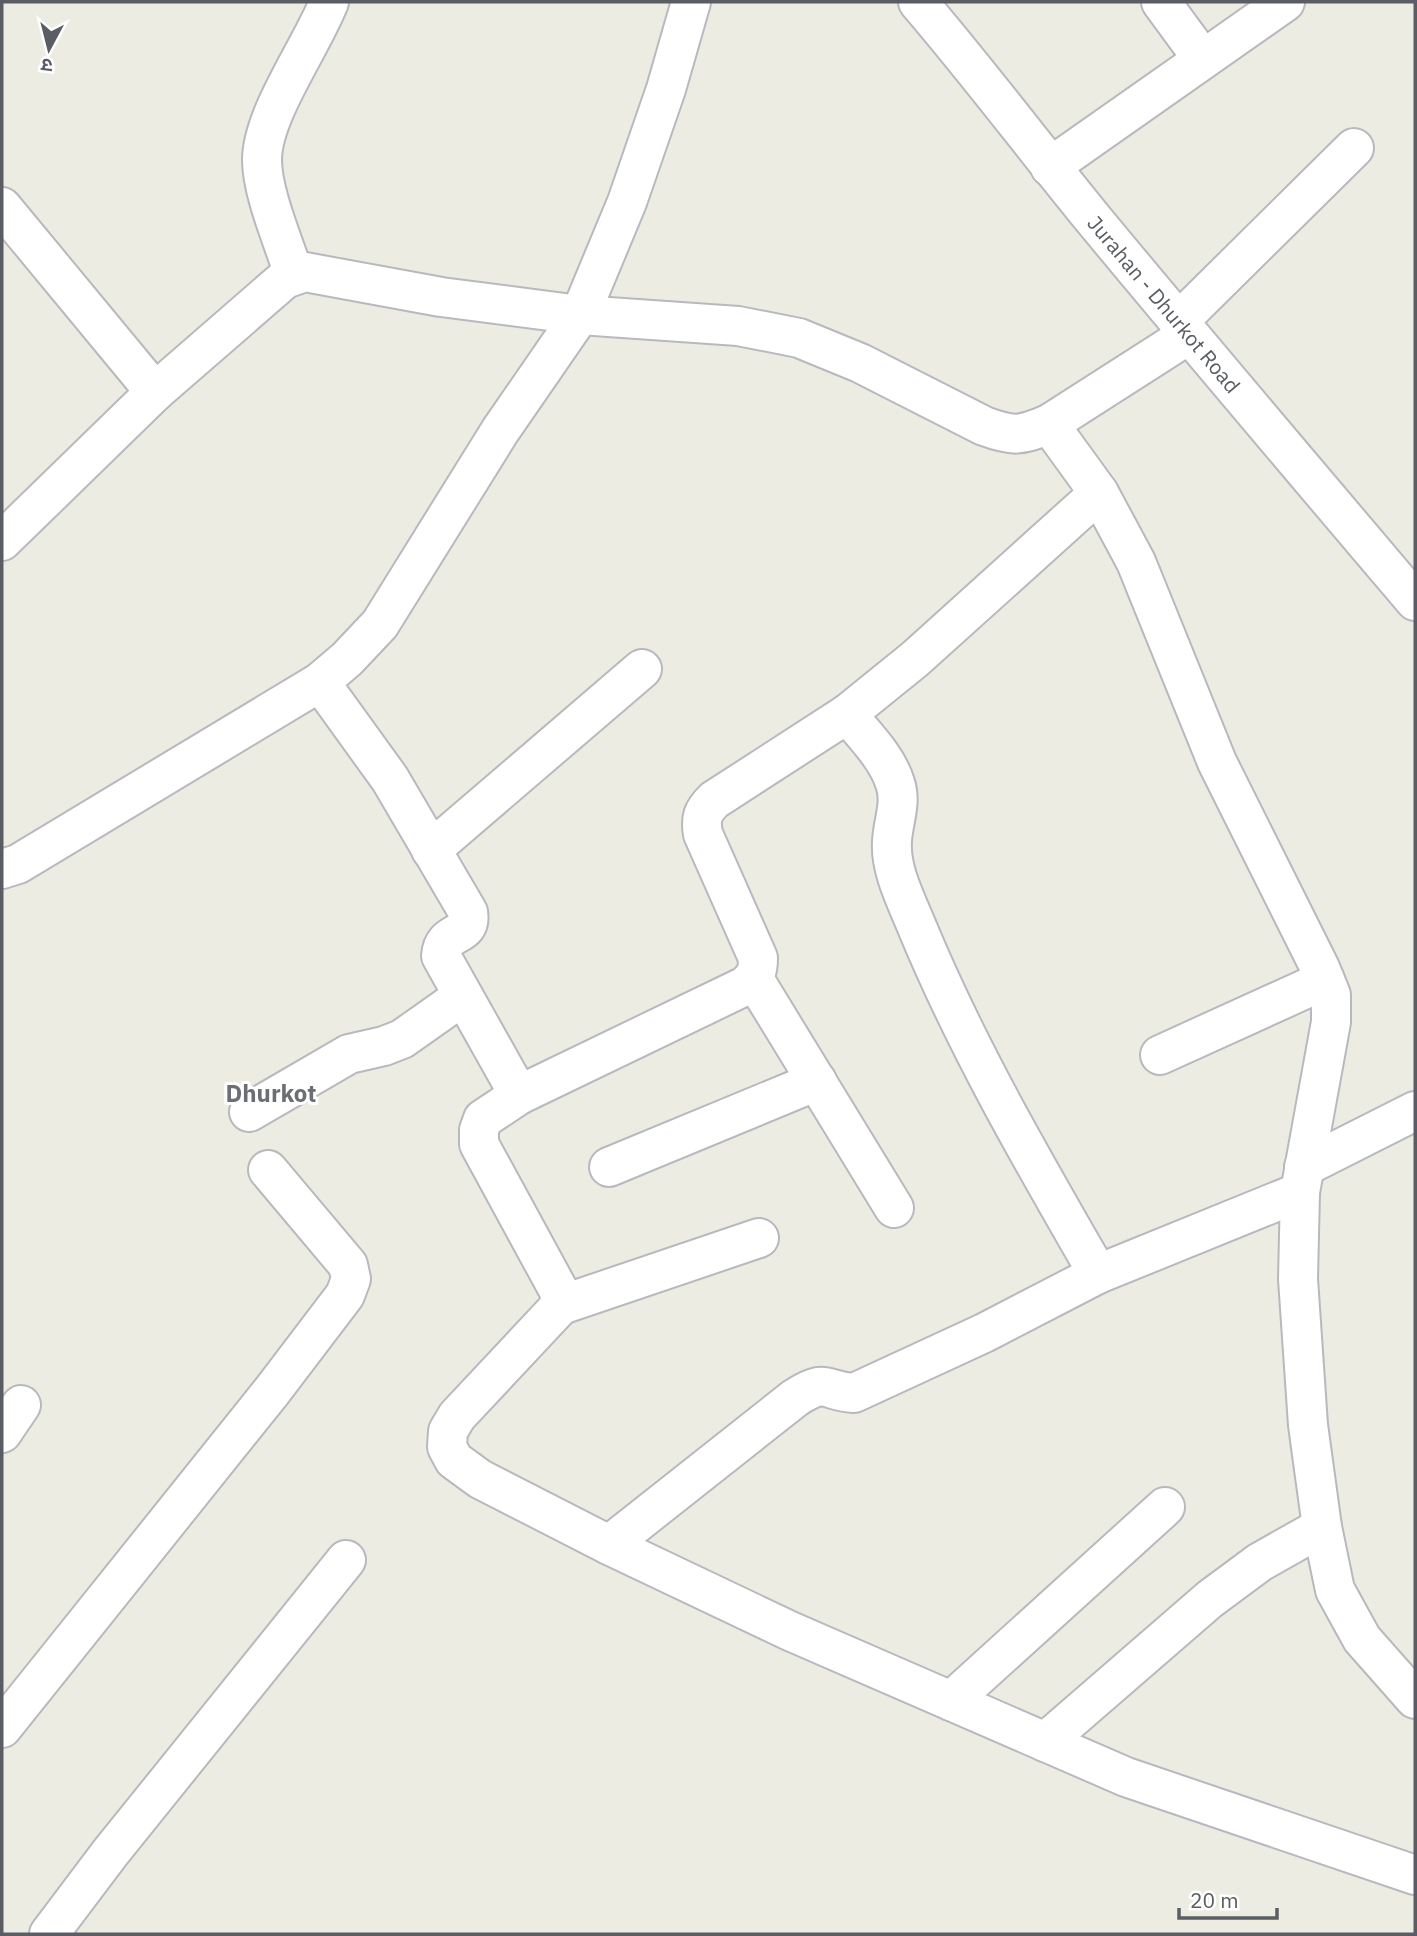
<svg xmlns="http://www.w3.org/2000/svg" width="1417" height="1936" viewBox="0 0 1417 1936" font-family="'IBM Plex Sans','Noto Sans Devanagari',sans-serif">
	<rect width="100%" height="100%" fill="#edece2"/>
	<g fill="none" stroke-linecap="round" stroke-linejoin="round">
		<g stroke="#b7b9be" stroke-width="42">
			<g id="minor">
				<path d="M 918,2 C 979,73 1035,148 1094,220 C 1200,348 1308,475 1415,601"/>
				<polyline points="1161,2 1202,58"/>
				<polyline points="1050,167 1285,2"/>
				<polyline points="2,207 155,392"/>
				<path d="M 294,275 C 284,243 262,193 262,160 C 262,114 312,46 329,2"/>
				<polyline points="1178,322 1354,148"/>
				<polyline points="1188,335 1049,424 1099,493 1136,562 1217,762 1320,968 1331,995 1331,1022 1300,1192 1298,1279 1308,1425 1322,1527 1335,1590 1362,1639 1415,1699"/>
				<path d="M 1099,493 L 915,659 L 847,714 L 714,800 C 703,811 700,818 703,834 L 758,958 C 758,971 756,977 745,986 L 519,1095 L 483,1119 L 479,1130 L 479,1144 L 559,1291 L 561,1305 L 457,1416 L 448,1431 L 447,1447 L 454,1460 L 480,1479 L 609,1545 L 790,1631 L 1126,1777 L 1415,1875"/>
				<path d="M 2,541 L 155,392 L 285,279 L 305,272 L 441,297 L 580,315 L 738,326 L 799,338 L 860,363 L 984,426 C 1014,437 1020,436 1049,424"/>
				<path d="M 320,682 L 390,779 L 468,912 C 473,940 443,927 441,956 L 519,1095"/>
				<path d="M 847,714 C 864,735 887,757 895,783 C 902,803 893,821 892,841 C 890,870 906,900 917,927 C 967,1048 1033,1161 1098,1274"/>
				<polyline points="431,850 642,669"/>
				<polyline points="2,869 18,864 320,682 347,659 380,624 500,431 580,315 627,202 666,89 691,2"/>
				<polyline points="754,979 894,1208"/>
				<polyline points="1160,1055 1325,980"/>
				<polyline points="249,1112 349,1054 384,1046 402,1039 463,996"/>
				<polyline points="609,1167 817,1081"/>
				<polyline points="1304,1167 1415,1111"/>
				<polyline points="561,1305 759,1238"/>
				<polyline points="2,1433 21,1405"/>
				<path d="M 609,1545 L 795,1398 C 828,1377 823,1391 854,1393 L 984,1333 L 1098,1274 L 1300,1192"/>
				<polyline points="951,1701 1165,1507"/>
				<polyline points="2,1728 272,1391 345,1295 351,1279 348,1265 268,1170"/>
				<polyline points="1045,1742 1210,1599 1260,1562 1322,1527"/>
				<polyline points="49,1934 110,1853 346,1560"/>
			</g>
		</g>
		<use href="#minor" stroke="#fff" stroke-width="38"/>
	</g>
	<g text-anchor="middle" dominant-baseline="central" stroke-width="6" stroke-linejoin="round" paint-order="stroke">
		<g font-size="21" fill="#5a5d63" stroke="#fff">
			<text transform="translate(1164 304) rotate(50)">Jurahan - Dhurkot Road</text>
		</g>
		<g font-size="24" font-weight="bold" fill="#6b6f75" stroke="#fff">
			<text x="271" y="1093">Dhurkot</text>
		</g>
	</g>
	<rect width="1417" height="1936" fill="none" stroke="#5a5d63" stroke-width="7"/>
	<g transform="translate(49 49) rotate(187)" stroke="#ffffff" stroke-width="5" paint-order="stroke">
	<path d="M0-5L12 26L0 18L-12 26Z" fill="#5a5d63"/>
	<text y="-10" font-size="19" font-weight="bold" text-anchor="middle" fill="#5a5d63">उ</text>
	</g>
	<path d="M1179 1908v10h98v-10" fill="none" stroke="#5a5d63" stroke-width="3.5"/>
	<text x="1190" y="1908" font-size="21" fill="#5a5d63" stroke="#ffffff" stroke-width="5" paint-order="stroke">20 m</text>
</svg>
